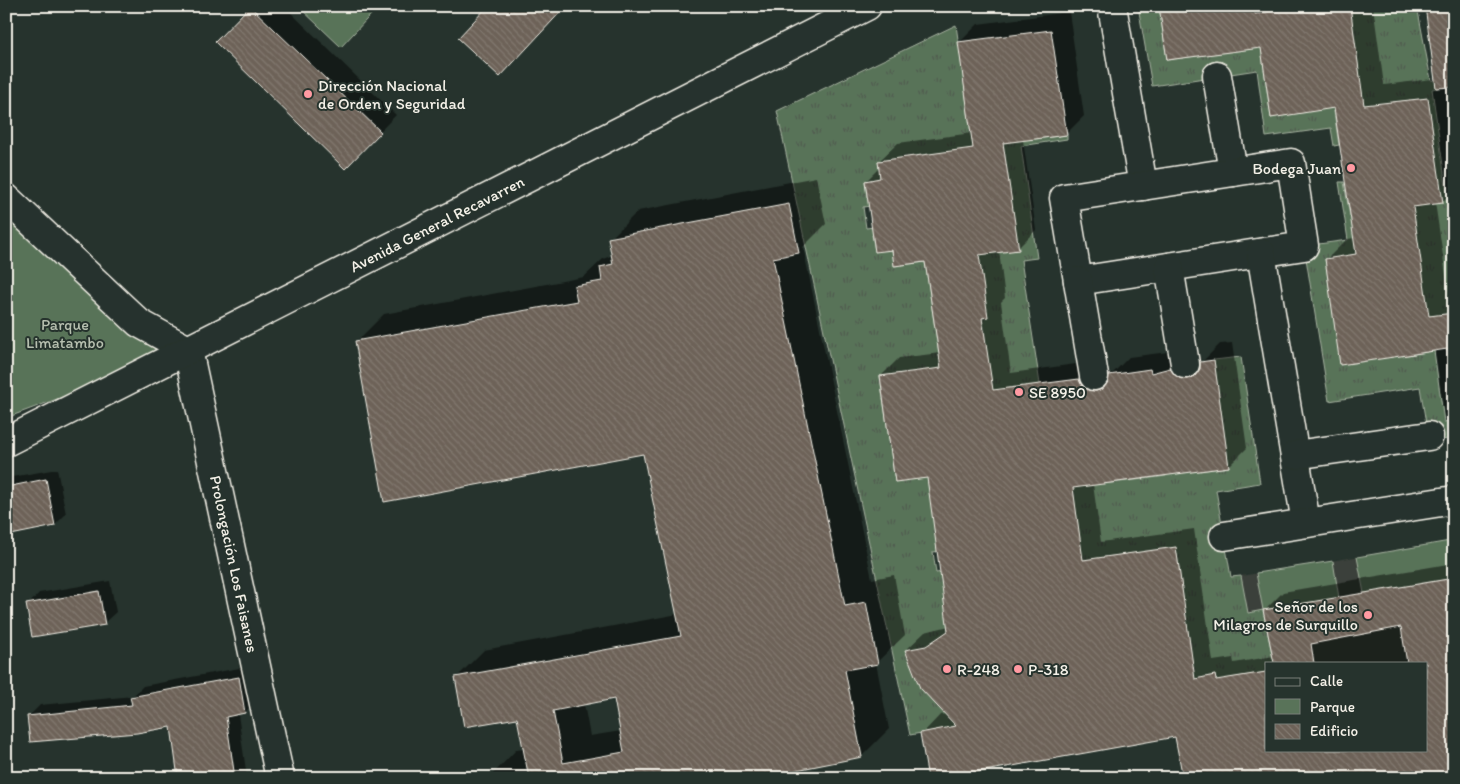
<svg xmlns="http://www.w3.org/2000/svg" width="1460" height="784" viewBox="0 0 1460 784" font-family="Itim,sans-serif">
	<defs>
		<pattern id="grass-tufts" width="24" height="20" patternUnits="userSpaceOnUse" patternTransform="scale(1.25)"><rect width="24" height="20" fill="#597359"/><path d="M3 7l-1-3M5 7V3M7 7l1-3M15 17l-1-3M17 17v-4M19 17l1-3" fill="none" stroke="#505b4f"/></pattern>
		<pattern id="building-back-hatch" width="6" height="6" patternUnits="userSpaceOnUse" patternTransform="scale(1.25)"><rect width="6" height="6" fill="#6d6258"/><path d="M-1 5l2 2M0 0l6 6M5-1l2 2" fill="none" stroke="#827970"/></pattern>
	</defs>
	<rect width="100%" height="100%" fill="#26332d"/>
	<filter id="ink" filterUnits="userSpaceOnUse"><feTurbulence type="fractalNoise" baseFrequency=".02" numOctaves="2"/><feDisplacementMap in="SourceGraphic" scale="10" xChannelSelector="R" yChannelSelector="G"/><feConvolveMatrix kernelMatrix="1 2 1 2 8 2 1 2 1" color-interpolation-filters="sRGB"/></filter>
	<g filter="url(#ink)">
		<polygon fill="#3b413a" points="1450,541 1454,563 1454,691 1426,663 1266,663 1266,712 1241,576"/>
		<g fill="url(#grass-tufts)" stroke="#a6b2a0">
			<polygon points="1138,6 1159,6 1167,60 1261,47 1271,118 1331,91 1339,145 1334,146 1331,128 1266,137 1257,70 1152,86"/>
			<polygon points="1254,6 1318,6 1255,13"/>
			<polygon points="1350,6 1417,6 1431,80 1454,85 1432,89 1454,242 1454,313 1429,316 1325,259 1341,364 1399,338 1402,356 1434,351 1444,422 1454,420 1454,438 1429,442 1420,387 1329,401 1304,246 1348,240 1339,182 1344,182 1350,216 1379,211 1433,132 1427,98 1364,106"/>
			<polygon points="956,25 975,162 940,153 878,161 880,178 865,181 867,198 877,197 878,205 863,207 866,228 882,226 883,233 872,235 875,251 892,250 895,266 925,262 943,381 909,372 880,376 895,482 970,346 986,343 984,326 974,327 952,240 1018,250 1001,126 1032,122 1035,139 1067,135 1067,139 1021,146 1037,258 1021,260 1040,384 948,550 933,552 936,573 951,571 1160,657 1191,652 1176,547 1145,551 1147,565 1115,570 1113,556 1083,560 1071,475 1104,484 1166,476 1195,453 1198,471 1229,467 1214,360 1241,357 1260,483 1216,490 1231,577 1241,576 1248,613 1263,610 1274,663 1266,663 1266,672 1225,679 1218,690 1215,675 1195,679 987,731 943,729 910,735 777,111"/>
		</g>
		<g fill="#597359" stroke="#a6b2a0">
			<polygon points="298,6 379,6 341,47"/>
			<polygon points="25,216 188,350 6,418 6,225"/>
			<polygon points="1450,541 1454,578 1364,593 1357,557"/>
			<polygon points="1333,561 1339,598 1263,610 1256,573"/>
		</g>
		<g fill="#0007" fill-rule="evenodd">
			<polygon points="252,6 284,6 396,115 345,167 217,42"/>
			<polygon points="1160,6 1373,6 1384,85 1448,77 1454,117 1454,190 1442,202 1435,202 1449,296 1454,296 1454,419 1445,421 1435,350 1326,260 1347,239 1355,238 1335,107 1262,46"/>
			<path d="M 1069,12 L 1084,116 L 1066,134 L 1023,140 L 1036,230 L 1018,248 L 999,251 L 1005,298 L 1001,302 L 1011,373 L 1097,361 L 1107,373 L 1113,373 L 1129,357 L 1168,352 L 1169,355 L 1189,350 L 1197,361 L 1203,361 L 1220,344 L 1232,343 L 1247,448 L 1229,466 L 1093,484 L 1101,542 L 1194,529 L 1213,661 L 1233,658 L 1234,663 L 1274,656 L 1265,610 L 1283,592 L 1454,563 L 1454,778 L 1184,778 L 1176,735 L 922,734 L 940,715 L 946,714 L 906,650 L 925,632 L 949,626 L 928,476 L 881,376 L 899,358 L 940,353 L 926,261 L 893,248 L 866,181 L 880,167 L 879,161 L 898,143 L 972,133 L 959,43 L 978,24 ZM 1266,663 L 1426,663 L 1426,750 L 1266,750 Z"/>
			<path d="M 816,177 L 826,224 L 803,247 L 872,579 L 894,575 L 905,635 L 876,663 L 889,729 L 862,756 L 749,778 L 489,778 L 516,750 L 525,749 L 518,716 L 456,678 L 484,650 L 678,614 L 644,453 L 356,342 L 384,314 L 584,277 L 603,259 L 613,255 L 610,239 L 638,211 ZM 615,698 L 621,731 L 590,736 L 584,704 Z"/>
			<polygon points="57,469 66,514 55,525 6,534 6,478"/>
			<polygon points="110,581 116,612 104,623 28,605 39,593"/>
			<polygon points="250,666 256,701 245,712 238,714 247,778 179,778 172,726 29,716 40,705 133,696 143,686"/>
		</g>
		<g fill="url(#building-back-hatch)" stroke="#f4f1e8" fill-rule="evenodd">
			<polygon points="250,6 381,132 345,169 215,42"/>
			<polygon points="488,6 566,6 500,77 458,38"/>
			<polygon points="1159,6 1254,6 1255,14 1299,6 1350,6 1364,105 1428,98 1443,203 1413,207 1429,316 1454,313 1454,348 1340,365 1325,259 1356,254 1334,108 1271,118 1261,48 1167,60"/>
			<polygon points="1425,6 1454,6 1454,87 1436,88"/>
			<polygon points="1051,30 1067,135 1003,143 1019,250 979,255 988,317 982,318 993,390 1079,379 1082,386 1088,390 1096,391 1104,388 1109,375 1150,369 1151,373 1170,368 1179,378 1187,379 1195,376 1200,369 1200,362 1214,360 1229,467 1073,488 1083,560 1176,547 1195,679 1215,675 1216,680 1266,672 1266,750 1426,750 1426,663 1407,663 1401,627 1311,644 1314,663 1274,663 1263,610 1454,578 1454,778 1339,778 1338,770 1289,778 1183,778 1175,737 945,778 928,778 920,733 956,726 920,688 905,650 926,646 948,631 927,478 895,482 880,376 941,368 925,262 894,266 892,250 875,252 865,181 880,178 878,161 973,148 958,42"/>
			<path d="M 789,204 L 799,253 L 773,258 L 845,606 L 866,602 L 878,664 L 845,670 L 862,757 L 756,778 L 529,778 L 517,718 L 464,727 L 455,677 L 681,636 L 643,454 L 384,502 L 355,341 L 577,301 L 574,286 L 602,281 L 600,267 L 613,264 L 608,238 ZM 614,699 L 624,752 L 563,763 L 553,711 Z"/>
			<polygon points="46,479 55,526 6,536 6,487"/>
			<polygon points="99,591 105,625 32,637 26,604"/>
			<polygon points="239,677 245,713 226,717 235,778 178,778 171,727 137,733 30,742 27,716 132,705 130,697"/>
		</g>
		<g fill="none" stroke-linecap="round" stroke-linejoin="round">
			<g stroke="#f4f1e8" stroke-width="31">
				<g id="street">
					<polyline points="1112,6 1143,186"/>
					<polyline points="1217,76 1233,172"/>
					<polygon points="1291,163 1304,246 1078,281 1064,198"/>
					<polyline points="6,198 139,323 188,350 280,778"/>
					<polyline points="1261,253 1306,523"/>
					<polyline points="1169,267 1185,364"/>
					<polyline points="1078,281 1094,376"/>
					<polyline points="6,442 867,6"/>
					<polyline points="1295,455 1429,436"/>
					<polyline points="1224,536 1454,500"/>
				</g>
			</g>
			<use href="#street" stroke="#26332d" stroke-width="28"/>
		</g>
	</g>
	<g fill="#ff9aa2" stroke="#26332d" stroke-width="2">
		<circle cx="308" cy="94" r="5"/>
		<circle cx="1351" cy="168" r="5"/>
		<circle cx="1019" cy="392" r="5"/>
		<circle cx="1368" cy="615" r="5"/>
		<circle cx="947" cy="669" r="5"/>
		<circle cx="1018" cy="669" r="5"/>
	</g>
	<g text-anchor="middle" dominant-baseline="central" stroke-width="4" stroke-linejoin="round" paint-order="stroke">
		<g font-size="16" fill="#f4f1e8" stroke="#26332d" text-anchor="start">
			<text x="318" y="85">Dirección Nacional<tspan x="318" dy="18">de Orden y Seguridad</tspan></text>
			<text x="1341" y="168" text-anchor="end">Bodega Juan</text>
			<text x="1029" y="392">SE 8950</text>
			<text x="1358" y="606" text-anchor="end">Señor de los<tspan x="1358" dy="18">Milagros de Surquillo</tspan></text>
			<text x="957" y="669">R-248</text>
			<text x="1028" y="669">P-318</text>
		</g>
		<g font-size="16" fill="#f4f1e8" stroke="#26332d">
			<text transform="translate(437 224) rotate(-27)">Avenida General Recavarren</text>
			<text transform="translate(234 564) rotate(78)">Prolongación Los Faisanes</text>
		</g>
		<g font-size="16" fill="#b6bfaf" stroke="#26332d">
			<text x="65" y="324">Parque<tspan x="65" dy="18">Limatambo</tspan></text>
		</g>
	</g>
	<rect width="1460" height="784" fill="none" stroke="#26332d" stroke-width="25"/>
	<rect x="12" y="12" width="1435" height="759" fill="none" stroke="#f4f1e8" stroke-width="2" filter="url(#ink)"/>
	<rect x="1265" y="662" width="162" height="90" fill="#26332d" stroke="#787f78"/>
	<rect x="1275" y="678" width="25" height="8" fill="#26332d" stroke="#787f78"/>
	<text x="1310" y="686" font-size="15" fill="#f4f1e8">Calle</text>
	<rect x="1275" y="699" width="25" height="15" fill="#597359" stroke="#787f78"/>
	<text x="1310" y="712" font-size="15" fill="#f4f1e8">Parque</text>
	<rect x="1275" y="724" width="25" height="15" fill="url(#building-back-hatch)" stroke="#787f78"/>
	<text x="1310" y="736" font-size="15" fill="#f4f1e8">Edificio</text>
</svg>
